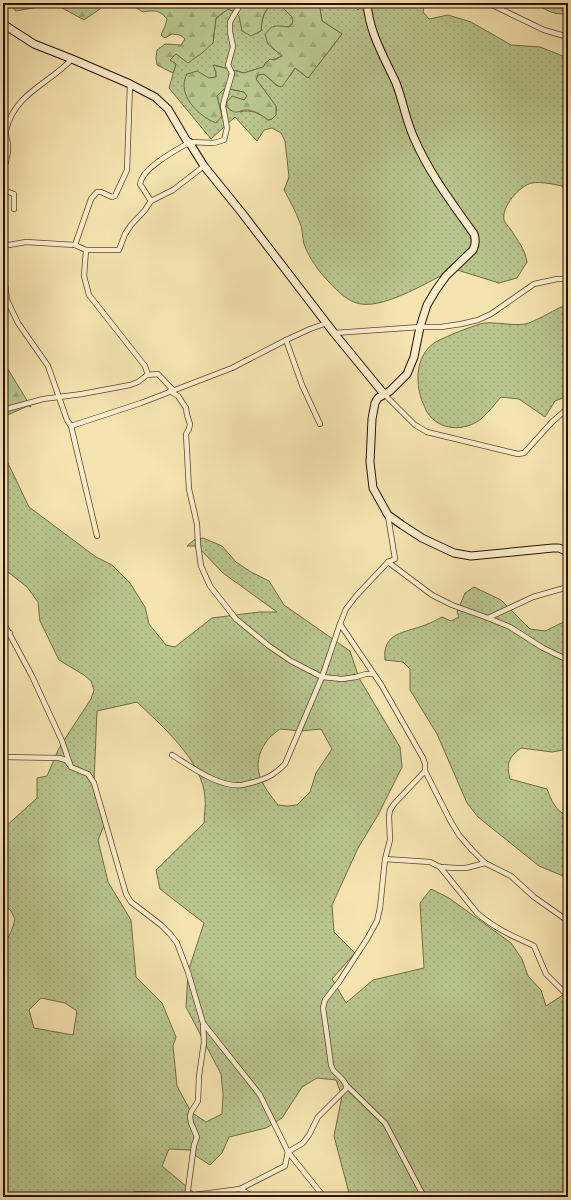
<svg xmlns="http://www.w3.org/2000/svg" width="571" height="1200" viewBox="0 0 571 1200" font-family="'Libre Caslon Text',serif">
	<defs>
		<pattern id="grass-dots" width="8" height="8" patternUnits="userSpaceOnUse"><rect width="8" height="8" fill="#b8c58d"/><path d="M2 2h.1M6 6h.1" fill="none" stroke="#9ea878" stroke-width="1.8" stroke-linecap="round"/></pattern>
		<pattern id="forest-firs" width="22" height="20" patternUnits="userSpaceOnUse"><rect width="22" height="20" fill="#b8c58d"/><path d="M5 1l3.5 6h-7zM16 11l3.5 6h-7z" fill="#9ea878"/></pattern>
	</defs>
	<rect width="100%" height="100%" fill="#f5e4b0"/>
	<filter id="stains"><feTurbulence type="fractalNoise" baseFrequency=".005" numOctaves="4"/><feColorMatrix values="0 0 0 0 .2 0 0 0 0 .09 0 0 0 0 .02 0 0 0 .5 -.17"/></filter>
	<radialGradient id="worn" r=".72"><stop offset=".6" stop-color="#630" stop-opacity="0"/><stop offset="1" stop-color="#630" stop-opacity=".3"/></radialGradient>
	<g fill="url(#grass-dots)" stroke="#726a46" fill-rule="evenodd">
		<path d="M 319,3 L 352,3 L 358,10 L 364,3 L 425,3 L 423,12 L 429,19 L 448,15 L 471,22 L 511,45 L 540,47 L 568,58 L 568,188 C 560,185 540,181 532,183 C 520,185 501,207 504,220 C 505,223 509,227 511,230 C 518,241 525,249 527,262 L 517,278 L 499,283 L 454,269 C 431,280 387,308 361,304 C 348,302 337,291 329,282 C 319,272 309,258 304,244 C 302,237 303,229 300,223 C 296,212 290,201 284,190 L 289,177 L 285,141 L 281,133 L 272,128 L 264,130 L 257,141 L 235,117 L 211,139 L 169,88 L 176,64 L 169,60 L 176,54 L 213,43 L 216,18 L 228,9 L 235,12 L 240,16 L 242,31 L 261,31 C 262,20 263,11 273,4 L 281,6 L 292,17 L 293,22 L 289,27 L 283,27 L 272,48 L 283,56 L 266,62 L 263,67 L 244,73 L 214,65 L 216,72 L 216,77 L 209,78 L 222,116 L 217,96 L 225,88 L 244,92 L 247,96 L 244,100 L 240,112 C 250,109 260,113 268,120 L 272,119 L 276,115 L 276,106 L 256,79 L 258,75 L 264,74 L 277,86 L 291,75 L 295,68 L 308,78 L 342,34 L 322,21 Z"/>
		<path d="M 535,3 L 568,3 L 568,13 C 554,16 546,10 535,3 Z"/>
		<path d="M 561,307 L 568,307 L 568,396 L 555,401 L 545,417 L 519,399 L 501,397 C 495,404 488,413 481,419 C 464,432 439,431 427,412 C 425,409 424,404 422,401 C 415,381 416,356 434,343 C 442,338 476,324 485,323 C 498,322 512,326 525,324 C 534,322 551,312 561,307 Z"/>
		<path d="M 3,456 L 6,459 L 29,507 L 96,557 L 112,565 L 130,583 L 145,607 L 149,624 L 166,645 L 175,647 L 212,618 L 259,612 L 277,612 L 223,573 L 197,546 L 187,546 L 194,540 L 203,538 L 222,546 L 236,562 L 251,572 L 269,581 L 284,605 L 350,651 L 359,678 L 400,747 L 402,767 L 378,815 L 358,848 L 332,905 L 334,932 L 355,953 L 332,979 L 346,1003 L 373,980 L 424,968 L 420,903 L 431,889 L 449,898 L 511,943 L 522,959 L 528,976 L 541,990 L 546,1006 L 566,993 L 568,993 L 568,1197 L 352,1197 L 349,1193 L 334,1136 L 342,1096 L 336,1080 L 317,1078 L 302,1087 L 282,1118 L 266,1128 L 229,1137 L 222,1153 L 210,1165 L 193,1154 L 190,1150 L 169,1149 L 162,1166 L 199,1197 L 3,1197 L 3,945 C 9,937 13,929 15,919 L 11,911 L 3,903 L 3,829 L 37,798 L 37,778 L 47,776 L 59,748 L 91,699 L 94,690 L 91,681 L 84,675 L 59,660 L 40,621 L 38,602 L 27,587 L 3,568 ZM 137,702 C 162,726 203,761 205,798 C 206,806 204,815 204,823 L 156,870 L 160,889 L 204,923 L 188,972 L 186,1007 L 221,1074 L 223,1094 L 222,1114 L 206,1122 L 191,1112 L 177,1086 L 173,1046 L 176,1037 L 162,1003 L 136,977 L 131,920 L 108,882 L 98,840 L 105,823 L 94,783 L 97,711 ZM 280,729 L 301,731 L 321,729 L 332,749 L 316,773 L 310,792 L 297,805 L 287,806 L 278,805 C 262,785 249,767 266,742 C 269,737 275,733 280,729 ZM 41,998 L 65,1003 L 77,1011 L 73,1035 L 34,1028 L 29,1010 Z"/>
		<path d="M 474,587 L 501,600 L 530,629 L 545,631 L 568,620 L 568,749 L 552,752 L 521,748 C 509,757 506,763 510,779 L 547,789 C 552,801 555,811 568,816 L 568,878 L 539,866 L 478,817 L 467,803 L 437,734 L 410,690 L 410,669 L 403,662 L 385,660 C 382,632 405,633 425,625 C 431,623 436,620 442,617 L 451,621 L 459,617 L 457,612 L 465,593 Z"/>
	</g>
	<g fill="url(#forest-firs)" stroke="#726a46">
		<polygon points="7,3 101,3 100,9 84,20 55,4 16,11"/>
		<path d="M 128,3 L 319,3 L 322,21 L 342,34 L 308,78 L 295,68 L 282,87 L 278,86 L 264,74 L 258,75 L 256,79 L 276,106 L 276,115 L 272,119 L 268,120 C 262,115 255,111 248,110 C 238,109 238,117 227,107 L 227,102 L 232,96 L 244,100 L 247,96 L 244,92 L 225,88 L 217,96 L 222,116 L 216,123 C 198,116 176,94 187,74 L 197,71 L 209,78 L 216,77 L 216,72 L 213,65 L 244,73 L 263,67 L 270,59 L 275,60 L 282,56 L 268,44 L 265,35 C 272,23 277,26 289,27 L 293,22 L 292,17 L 281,6 L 273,4 C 262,11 262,20 261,31 L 251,36 L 242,31 L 239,16 L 235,12 L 228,9 L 216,18 L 213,43 L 202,53 L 188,63 L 176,54 L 170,60 L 176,64 L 173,73 L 157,65 L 156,58 L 157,50 L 165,44 L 181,45 L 185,39 L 180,35 L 172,34 L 165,38 L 161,35 L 165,26 L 167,19 C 160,10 154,10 143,12 Z"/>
		<polygon points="3,361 31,407 28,406 5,416 3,416"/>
	</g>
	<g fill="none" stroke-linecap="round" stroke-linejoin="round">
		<g stroke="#5e442c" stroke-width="6">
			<g id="street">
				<polyline points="488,3 544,30 568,37"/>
				<polyline points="189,142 214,143 224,140 227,128 223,106 224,101 231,77 232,73 228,65 233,47 230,32 230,22 241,3"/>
				<path d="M 3,173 C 5,164 9,154 8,146 C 8,140 5,135 6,130 C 15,93 49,84 72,59"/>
				<polyline points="3,190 14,194 14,209"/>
				<path d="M 151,201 L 140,184 C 142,168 175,151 188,143"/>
				<polyline points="75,245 91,199 97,192 101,192 112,197 115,196 127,170 130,84"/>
				<polyline points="3,246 26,242 75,245 86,250 119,250 125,234 131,225 145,210 151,201 173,190 204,166"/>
				<polyline points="86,250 84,276 89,295 145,366 148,375"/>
				<polyline points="3,268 7,300 18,323 48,366 67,420 71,426 97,536"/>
				<polyline points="334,333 420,327 441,327 461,324 478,320 491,314 534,284 557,279 568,279"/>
				<polyline points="286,340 302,385 320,424"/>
				<polyline points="170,391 178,396 186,408 187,415 190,424 189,429 186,434 189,489 197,524 198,545 201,566 210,586 236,619 269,646 291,661 322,677 342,679 356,677 366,674 373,674"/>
				<polyline points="384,394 415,425 427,432 518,454 524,453 552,422 568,408"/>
				<polyline points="3,410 43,399 82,394 130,385 138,382 147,375 158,374 173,390"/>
				<polyline points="71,426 141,403 232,368 286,340 310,329 327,323"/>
				<polyline points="388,562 432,595 452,605 488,618 510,627 543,648 568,660"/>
				<polyline points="488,618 533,597 568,587"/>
				<polyline points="3,622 32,676 62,741 71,767 88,774 94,783 126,894 131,902 161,925 170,934 177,943 188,972 203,1023 260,1095 288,1152 324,1197"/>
				<polyline points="340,624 382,686 423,758 425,764 425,771 451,822 459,835 472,850 485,863 511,876 534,897 568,921"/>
				<polyline points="3,637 10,633"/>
				<path d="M 172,755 C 190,766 219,788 242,785 C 246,784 250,783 254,782 C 268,778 274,775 285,764 L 322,677 L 340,624 L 346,609 L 356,596 L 388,562 L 395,559 L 388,516"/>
				<polyline points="3,757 59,758 66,760 69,764"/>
				<polyline points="385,859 430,862 440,867 457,868 466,868 485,863"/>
				<path d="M 440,867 L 477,913 C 493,927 510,935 530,944 L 534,946 L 546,974 L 568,996"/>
				<polyline points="346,1085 385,1123 423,1195 422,1197"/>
				<polyline points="240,1189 254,1197"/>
				<polyline points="124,1197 138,1194 187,1196 240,1189 285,1166 288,1152 303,1143 309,1135 318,1117 346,1089 346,1085 343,1080 333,1070 331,1065 327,1035 323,1008 325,1000 339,982 367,939 377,921 380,908 385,859 390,840 389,816 390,810 394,804 425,771"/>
				<polyline points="187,1197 194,1145 197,1137 191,1123 190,1117 191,1112 198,1101 199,1076 204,1042 203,1025"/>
			</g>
		</g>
		<g stroke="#2c0e00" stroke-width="9">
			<g id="secondary">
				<path d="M 367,3 C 369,32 384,57 396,83 C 403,101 406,121 414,138 C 429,173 452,203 474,234 C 476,240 476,244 473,250 L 446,276 L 436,290 L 427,305 L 420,327 L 414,357 L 407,374 L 390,391 L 378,398 L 375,403 L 372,419 L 370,462 L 373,488 L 388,515 L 402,525 L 422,538 L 454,553 L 471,556 L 553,548 L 559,548 L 568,552"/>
				<polyline points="3,24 34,44 72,59 130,84 155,97 168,109 188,143 189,142 204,166 242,213 334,333 384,394"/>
			</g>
		</g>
		<use href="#street" stroke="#f8edcc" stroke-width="4.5"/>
		<use href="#secondary" stroke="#f8edcc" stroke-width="7"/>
	</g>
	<rect width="571" height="1200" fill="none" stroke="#f5e4b0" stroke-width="16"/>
	<rect x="4" y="4" width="563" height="1192" fill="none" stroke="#2c0e00" stroke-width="2"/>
	<rect x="8" y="8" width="555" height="1184" fill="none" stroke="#2c0e00"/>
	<rect width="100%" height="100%" filter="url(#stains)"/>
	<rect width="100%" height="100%" fill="url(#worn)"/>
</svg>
